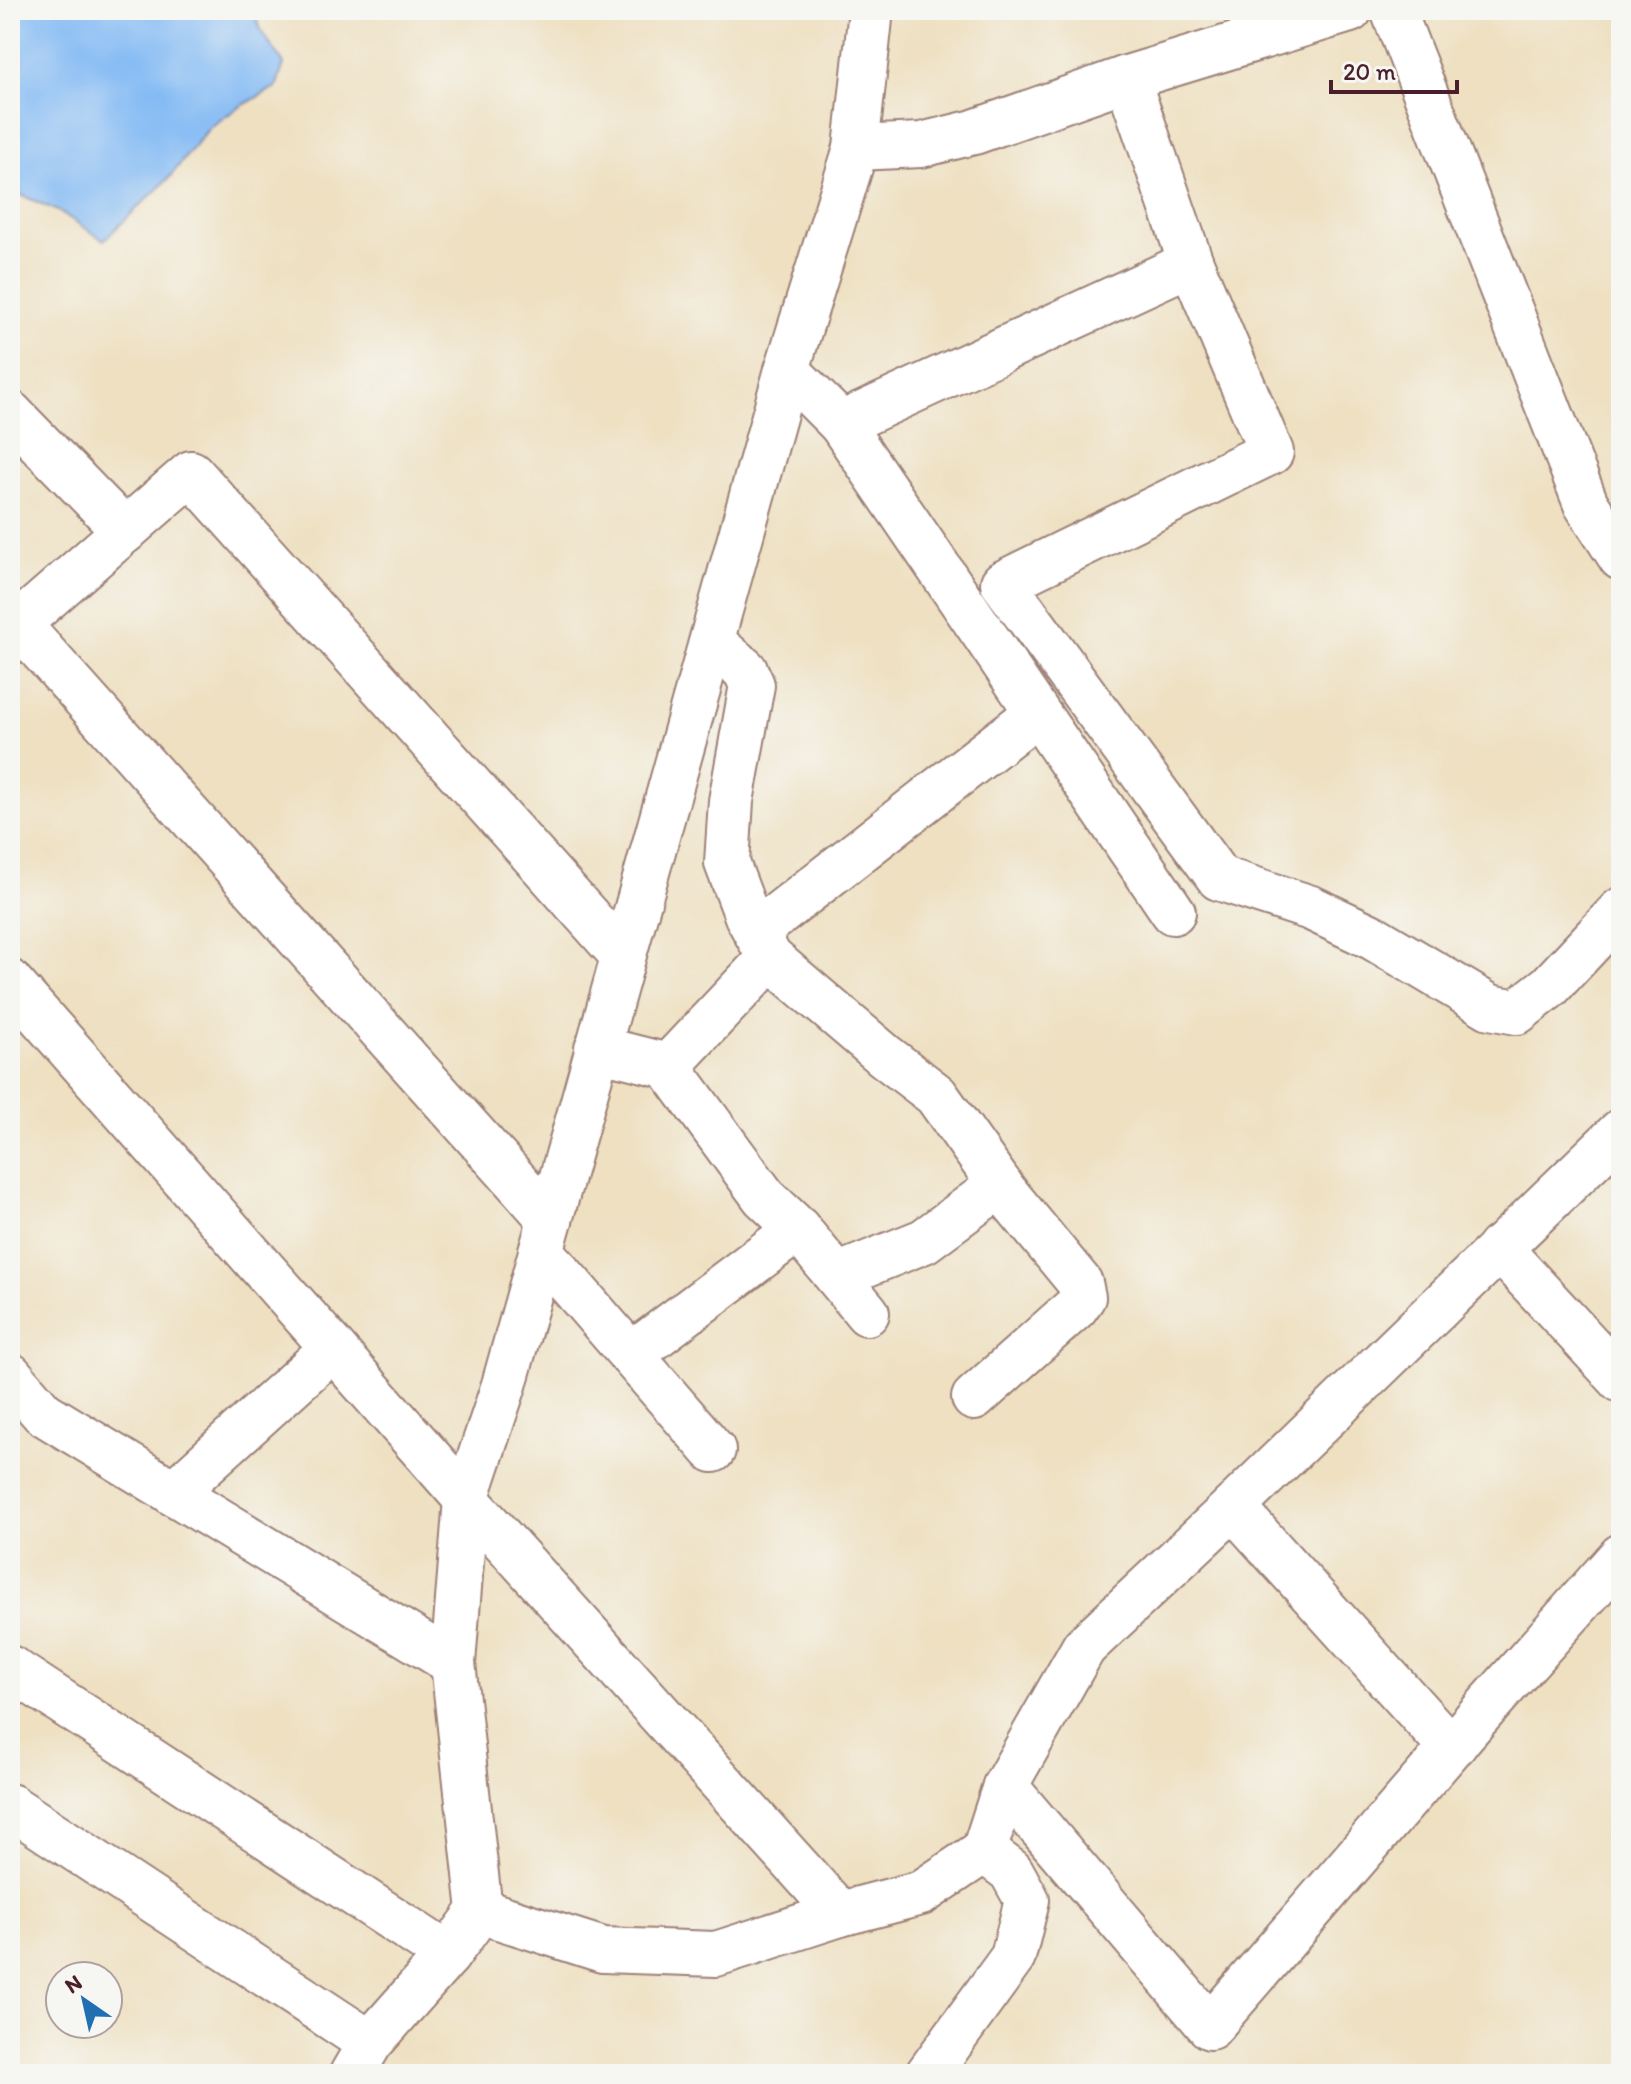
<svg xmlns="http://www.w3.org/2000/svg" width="1631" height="2084" viewBox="0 0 1631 2084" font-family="Itim,sans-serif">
	<rect width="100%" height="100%" fill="#f6f6f2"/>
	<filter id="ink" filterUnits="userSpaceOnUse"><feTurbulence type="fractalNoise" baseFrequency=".0125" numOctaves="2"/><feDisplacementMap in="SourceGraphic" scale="16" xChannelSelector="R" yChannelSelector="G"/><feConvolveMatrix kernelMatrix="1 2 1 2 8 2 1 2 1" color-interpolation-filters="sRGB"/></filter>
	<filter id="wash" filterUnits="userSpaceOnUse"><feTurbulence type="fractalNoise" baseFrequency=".006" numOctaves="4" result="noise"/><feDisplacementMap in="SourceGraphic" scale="32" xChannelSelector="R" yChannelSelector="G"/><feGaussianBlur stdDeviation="1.8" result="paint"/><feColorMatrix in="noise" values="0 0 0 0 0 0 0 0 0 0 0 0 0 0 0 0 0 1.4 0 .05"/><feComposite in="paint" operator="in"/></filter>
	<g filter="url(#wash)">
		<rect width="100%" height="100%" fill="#eee0c1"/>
		<polygon fill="#85bbf4" stroke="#686d90" stroke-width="2" points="10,10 252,10 263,34 284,64 276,87 236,109 209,128 168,179 104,240 60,212 10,190"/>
	</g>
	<g filter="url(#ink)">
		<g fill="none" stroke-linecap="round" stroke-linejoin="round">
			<g stroke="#9c8076" stroke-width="48">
				<g id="street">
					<polyline points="1393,10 1586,504 1621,558"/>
					<polyline points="1127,78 1191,263"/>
					<polyline points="856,148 921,145 974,132 1127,78 1350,10"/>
					<polyline points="787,370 841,424 1191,263 1271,452 1003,583 1219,878 1311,908 1374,938 1490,1007 1517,1012 1550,986 1621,910"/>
					<polyline points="10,413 125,531"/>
					<polyline points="841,424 1173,912"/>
					<polyline points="18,624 550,1219"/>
					<polyline points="10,631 191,473 623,956"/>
					<polyline points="712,642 745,670 752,685 731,801 727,863 747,916 770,958 885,1056 936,1095 1005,1192 1080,1283 1083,1297 1076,1307 974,1398"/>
					<polyline points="756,932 1037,713"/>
					<polyline points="10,982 466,1499 840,1914"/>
					<polyline points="597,1048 668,1066 764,1197 798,1229 867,1313"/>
					<polyline points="668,1066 770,958"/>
					<polyline points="1499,1248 1621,1380"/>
					<polyline points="541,1251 713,1450"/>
					<polyline points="837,1276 924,1241 1000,1185"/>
					<polyline points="631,1355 798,1229"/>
					<polyline points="10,1375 43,1413 453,1663"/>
					<polyline points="173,1493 333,1348"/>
					<polyline points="1233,1507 1439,1735 1455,1744"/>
					<polyline points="10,1668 448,1955"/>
					<polyline points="1005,1786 1210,2027 1474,1721 1621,1556"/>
					<polyline points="10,1806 370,2043"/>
					<polyline points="480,1911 603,1950 716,1954 840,1914 921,1893 984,1851 1005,1786 1084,1647 1233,1507 1621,1131"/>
					<polyline points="352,2074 370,2043 448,1955 480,1911 453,1663 466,1499 504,1385 787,370 856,148 871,10"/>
					<polyline points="928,2074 1013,1957 1027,1900 1011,1871 984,1851"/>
				</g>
			</g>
			<use href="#street" stroke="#fff" stroke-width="44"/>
		</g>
	</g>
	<rect width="1631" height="2084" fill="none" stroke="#f6f6f2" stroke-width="40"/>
	<g transform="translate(84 2000) rotate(326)"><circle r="38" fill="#f6f6f2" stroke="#b1a0a2" stroke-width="2"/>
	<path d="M0-6L14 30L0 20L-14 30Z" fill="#1f6fb2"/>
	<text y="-12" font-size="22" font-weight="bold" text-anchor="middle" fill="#4a1f2b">N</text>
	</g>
	<path d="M1331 80v12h126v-12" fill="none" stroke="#4a1f2b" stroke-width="4"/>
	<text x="1343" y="80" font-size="24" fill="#4a1f2b" stroke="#f6f6f2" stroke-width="6" paint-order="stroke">20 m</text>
</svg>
